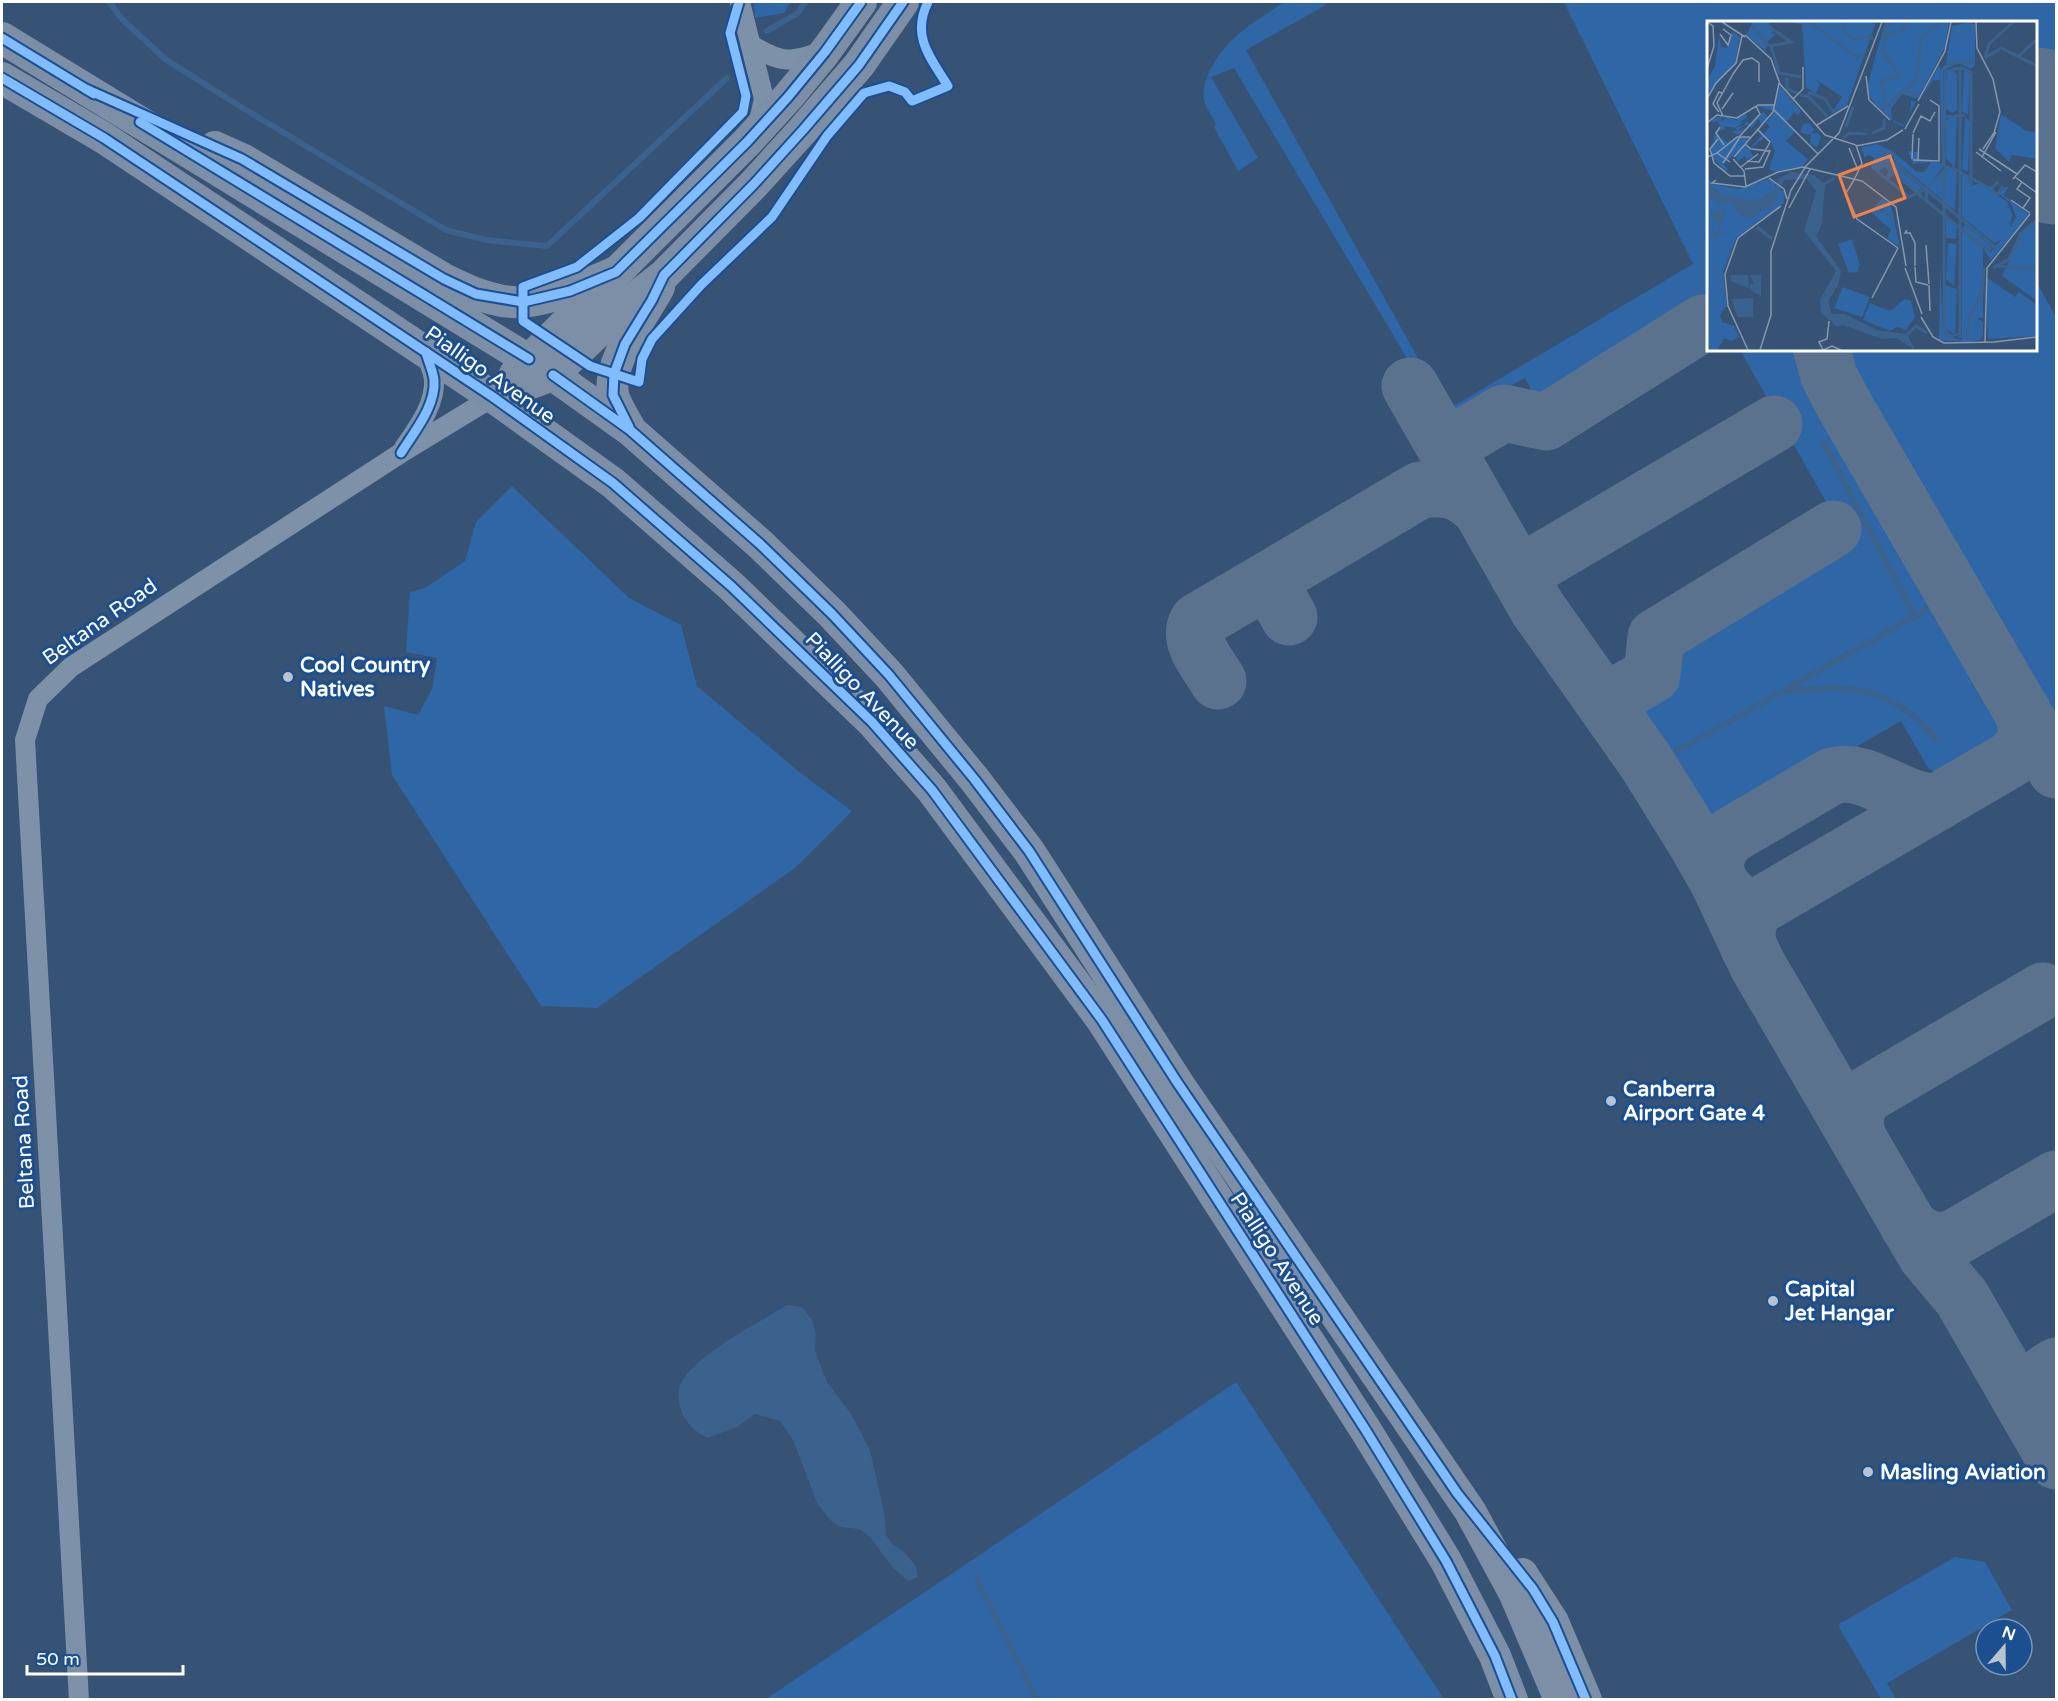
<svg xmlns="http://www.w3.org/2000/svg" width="2058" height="1701" viewBox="0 0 2058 1701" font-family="'Varela Round',sans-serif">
	<rect width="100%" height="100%" fill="#365274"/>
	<g fill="#2f66a5">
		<polygon points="754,2 791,2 784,13 755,18"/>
		<path d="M 1284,2 L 1327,2 L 1324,6 L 1246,50 L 1447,410 L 1693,264 L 1564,2 L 2056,2 L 2056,94 L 2036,106 L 2036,22 L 1708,22 L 1708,302 L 1537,401 L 1525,378 L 1445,422 L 1234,68 L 1211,77 L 1258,158 L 1238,171 L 1214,127 L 1216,124 C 1213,118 1208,111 1205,104 C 1198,83 1217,55 1231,41 C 1246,26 1267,14 1284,2 Z"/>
		<polygon points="2036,281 2056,317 2056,737 2018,671 2013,669 2008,671 1847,395 1831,358 1830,350 2036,350"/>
		<path d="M 1740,350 L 1809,350 L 1811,364 L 1819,382 L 1990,685 L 1989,692 C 1998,709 2013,723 1999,741 L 1941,776 L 1928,768 L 1901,721 L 1703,835 L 1624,707 C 1646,695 1688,680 1667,648 L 1847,539 Z"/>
		<polygon points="512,486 629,598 681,625 697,686 803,775 852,811 795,868 597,1008 541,1006 392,775 384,706 418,715 432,689 437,658 406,652 410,592 425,588 465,561 476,522"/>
		<polygon points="1236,1382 1444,1699 766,1699"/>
		<polygon points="1955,1557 1985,1562 2012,1610 1887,1683 1895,1697 1892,1699 1881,1699 1840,1629 1839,1624"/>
	</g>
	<path fill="#3b618d" d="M 787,1305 L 802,1307 L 812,1320 L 816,1334 L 815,1351 L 827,1382 L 851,1414 L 870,1450 L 885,1517 L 886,1535 L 892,1544 L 904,1552 L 916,1566 L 918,1577 L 908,1581 L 893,1568 L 870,1537 L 859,1529 L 840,1527 L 830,1520 L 817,1503 L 793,1440 L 780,1421 L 755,1414 L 737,1427 L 707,1438 C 701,1434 693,1430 689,1424 C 680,1413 674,1394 682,1381 C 700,1352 757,1324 787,1305 Z"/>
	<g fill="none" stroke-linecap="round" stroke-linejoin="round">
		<g stroke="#3b618d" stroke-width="6">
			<polyline points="109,2 122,19 165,59 241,107 446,230 486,240 547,246 727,78"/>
			<polyline points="767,31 798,13 805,2"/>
			<polyline points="1823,442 1915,617"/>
			<path d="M 1788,692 C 1851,683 1893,688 1936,738"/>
			<polyline points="1675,752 1926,610"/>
			<polyline points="977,1579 1037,1700"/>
		</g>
		<g stroke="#5a728e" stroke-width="57">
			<polyline points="2036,159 2053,149"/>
			<polyline points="1822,350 1829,376 1843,403 2056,770"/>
			<polyline points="1410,386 1538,609 1646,762 1695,841 1718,881 1758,966 1775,995 1926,1255 1962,1298 2056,1461"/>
			<polyline points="1446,447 1504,413 1546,422 1703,323"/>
			<polyline points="1518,575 1774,424"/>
			<path d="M 1289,617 C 1279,598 1268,589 1285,570 L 1420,490 C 1448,487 1460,489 1480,509"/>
			<path d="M 1218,681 C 1208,664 1186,640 1198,621 L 1285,570"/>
			<polyline points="1605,702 1652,675 1656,637 1833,529"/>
			<path d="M 1732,897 C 1710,879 1710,851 1733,834 L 1832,776 C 1869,766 1901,804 1938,802"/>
			<path d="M 1748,946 C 1746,931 1747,917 1759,906 L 2011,759 C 2029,743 2028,734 2023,712"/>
			<path d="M 1858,1138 C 1853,1121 1855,1108 1866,1095 L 2043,991"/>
			<path d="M 1908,1225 C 1923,1239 1936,1244 1956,1237 L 2056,1179"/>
			<path d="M 2032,1419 C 2025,1391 2033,1380 2056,1366"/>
		</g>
		<polyline stroke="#5a728e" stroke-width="141" points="2036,118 2056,154"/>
		<g stroke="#7d92a8" stroke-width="20">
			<polyline points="740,2 764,99 758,125"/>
			<path d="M 751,45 C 782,63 788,63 822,52"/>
			<path d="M 404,448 C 417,429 436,404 434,379 C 433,371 428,361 426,352"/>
			<polyline points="79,1700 25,740 38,699 71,667 401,453 493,397"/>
		</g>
		<g stroke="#7d8ea7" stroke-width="32">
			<polyline points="2,38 553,375 630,430 760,544 832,614 889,675 975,780 1029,851 1177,1082 1470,1511 1514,1592 1560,1700"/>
			<polyline points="2,78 104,138 232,223 493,397 613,483 731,586 872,722 932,790 1102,1020 1365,1429 1446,1561 1495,1656 1512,1700"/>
			<path d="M 215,147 L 242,159 L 444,279 C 468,291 496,304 523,302 C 555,299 587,284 616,272"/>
			<polyline points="515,374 747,142 788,97 825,52 861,2"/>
			<polyline points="493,397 553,375 627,304 664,275 754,184 803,130 859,65 903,2"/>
			<path d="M 630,429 C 625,419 616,406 613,395 C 607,361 644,316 659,287"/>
			<polyline points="1522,1574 1553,1622 1586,1700"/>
		</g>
		<g stroke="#1b4f8f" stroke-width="13">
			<g id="cycleway">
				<path d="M 739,2 L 730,33 L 746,96 L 743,112 L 639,218 L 577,267 L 523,287 L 523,321 L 590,366 L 639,382 L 642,359 L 652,339 L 701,285 L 772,217 L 827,136 L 864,93 L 889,86 L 905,92 L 912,101 L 948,86 C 930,57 911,36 928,2"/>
				<polyline points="2,38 94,94"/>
				<polyline points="2,78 104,138 232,223 493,397 613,483 731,586 872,722 932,790 1102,1020 1365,1429 1446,1561 1495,1656 1512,1700"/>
				<polyline points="86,89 242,159 444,279 476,294 523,302 570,291 616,272 747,142 788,97 825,52 861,2"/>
				<polyline points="140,122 529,359"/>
				<polyline points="553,375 630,430 760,544 832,614 889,675 975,780 1029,851 1177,1082 1457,1493 1533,1589 1553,1622 1586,1700"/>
				<polyline points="629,427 613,395 614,374 625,344 652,300 664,275 754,184 803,130 859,65 903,2"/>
				<path d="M 401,453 C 414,432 436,406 434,380 C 433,371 428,361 426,352"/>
			</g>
		</g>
		<use href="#cycleway" stroke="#80bcff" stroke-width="9"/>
	</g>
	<g fill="#b9c2ce" stroke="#1b4f8f" stroke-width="2">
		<circle cx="288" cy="677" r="6"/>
		<circle cx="1611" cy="1101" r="6"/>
		<circle cx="1773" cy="1301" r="6"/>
		<circle cx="1868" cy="1472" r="6"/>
	</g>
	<g text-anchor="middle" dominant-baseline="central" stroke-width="6" stroke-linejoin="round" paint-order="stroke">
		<g font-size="21" fill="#fff" stroke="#1b4f8f">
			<text transform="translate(490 375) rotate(35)">Pialligo Avenue</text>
			<text transform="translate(100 622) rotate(-35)">Beltana Road</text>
			<text transform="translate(862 691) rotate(46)">Pialligo Avenue</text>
			<text transform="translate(24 1142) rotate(-93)">Beltana Road</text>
			<text transform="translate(1277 1259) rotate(57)">Pialligo Avenue</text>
		</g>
		<g font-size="21" font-weight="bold" fill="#fff" stroke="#1b4f8f" text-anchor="start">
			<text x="300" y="665">Cool Country<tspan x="300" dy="24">Natives</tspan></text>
			<text x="1623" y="1089">Canberra<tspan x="1623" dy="24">Airport Gate 4</tspan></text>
			<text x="1785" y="1289">Capital<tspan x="1785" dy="24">Jet Hangar</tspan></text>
			<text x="1880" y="1472">Masling Aviation</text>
		</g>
	</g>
	<g transform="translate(1707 21)">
		<rect width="330" height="330" fill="#365274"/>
		<path d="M 46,1 L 62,1 L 67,10 L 64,12 L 69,13 L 60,21 L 59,30 L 39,14 ZM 74,1 L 169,1 L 140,84 L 124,93 L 135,76 L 108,58 L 113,63 L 109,73 L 99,66 L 95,3 ZM 178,1 L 242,1 L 238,26 L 211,78 L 195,73 L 184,88 L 185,98 L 196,104 L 203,92 L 204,79 L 209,81 L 196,106 L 187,101 L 167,82 L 159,69 ZM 259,2 L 268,3 L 268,44 L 264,48 L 251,42 L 236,50 L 236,146 L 220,166 L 187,139 L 187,134 L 182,139 L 216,168 L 209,170 L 188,152 L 181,159 L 178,156 L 182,150 L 177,146 L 171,151 L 164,147 L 167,137 L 161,134 L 158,137 L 154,126 L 170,123 L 185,130 L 210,151 L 217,151 L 224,141 L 206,143 L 201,130 L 211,131 L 211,139 L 220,138 L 235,143 L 233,59 L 226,59 L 215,76 L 232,43 L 233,49 L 239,43 L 245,5 ZM 26,10 L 33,17 L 28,41 L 0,76 L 0,59 L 8,45 L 12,14 L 14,26 L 20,27 ZM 245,48 L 250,53 L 250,89 L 245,92 L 239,88 L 239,59 L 240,50 ZM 257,48 L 263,53 L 261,94 L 255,90 ZM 72,64 L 94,90 L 91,94 L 87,91 L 79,102 L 88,111 L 79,120 L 101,138 L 96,145 L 67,151 L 62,148 L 68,130 L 63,120 L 52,109 L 37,124 L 43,127 L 55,114 L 58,116 L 43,128 L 46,136 L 39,139 L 38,135 L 30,141 L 29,132 L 16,143 L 21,148 L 18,151 L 5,135 L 4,124 L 10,117 L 6,121 L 8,111 L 14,106 L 10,100 L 4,102 L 7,96 L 14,96 L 15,101 L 19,96 L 29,99 L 39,92 L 40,97 L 34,100 L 36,102 L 28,107 L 17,105 L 18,108 L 11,110 L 12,119 L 21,111 L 15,118 L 22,122 L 28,117 L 43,117 L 55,104 L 51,98 L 45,107 L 40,104 L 33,107 L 32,110 L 41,106 L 31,114 L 24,110 L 30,110 L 29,107 L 37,104 L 39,100 L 43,104 L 57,90 L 61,97 L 53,108 L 56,113 L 63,106 L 59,102 L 68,90 L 49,85 L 68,85 ZM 294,93 L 319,110 L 327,111 L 330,107 L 330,138 L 305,134 L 302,141 L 288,127 ZM 246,95 L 250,97 L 248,147 L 239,137 L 239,99 ZM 258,96 L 263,101 L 261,151 L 255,148 ZM 102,102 L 107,108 L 105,113 L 111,112 L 114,116 L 110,126 L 103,123 L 104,114 L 93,112 L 96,103 ZM 243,147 L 250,150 L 248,189 L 238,182 L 238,150 ZM 236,149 L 236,179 L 221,167 ZM 255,154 L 262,155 L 263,165 L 274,162 L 300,181 L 305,193 L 303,206 L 309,196 L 304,182 L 292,173 L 298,166 L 302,166 L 296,174 L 322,193 L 284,239 L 277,229 L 284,231 L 294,219 L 287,222 L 255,196 ZM 0,156 L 6,163 L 32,168 L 61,158 L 68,161 L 69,178 L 71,168 L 78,171 L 77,182 L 29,217 L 16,251 L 20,285 L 13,294 L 15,301 L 27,305 L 32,316 L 24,320 L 18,317 L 10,329 L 0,329 ZM 175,177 L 184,184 L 193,226 L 180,218 L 184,209 L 164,191 ZM 239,197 L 250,206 L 249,218 L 239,217 ZM 330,200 L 330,280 L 295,255 L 316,211 ZM 258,203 L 283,224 L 284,230 L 255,208 ZM 255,210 L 276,228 L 276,297 L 270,297 L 276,301 L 276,314 L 273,319 L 260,321 L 232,319 L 233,241 L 236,309 L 242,316 L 255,319 ZM 145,218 L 153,244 L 150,251 L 142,252 L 131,223 ZM 241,222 L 250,223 L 247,265 L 239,258 ZM 279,256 L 308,276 L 312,271 L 330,284 L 330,315 L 281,318 ZM 238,264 L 250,268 L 248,314 L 238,307 ZM 136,266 L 163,276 L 155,296 L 127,287 ZM 198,278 L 204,280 L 208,296 L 199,309 L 190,306 L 183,310 L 156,299 L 163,282 L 183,290 Z" fill="#2f66a5"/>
		<path d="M 133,130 L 129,155 L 127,159 L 118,164 L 115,203 L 109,215 L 134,250 L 132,262 L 121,281 L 125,293 L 138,293 L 170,309 L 200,313 L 208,329 L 189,317 L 175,318 L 136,304 L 130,306 L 114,292 L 113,279 L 129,250 L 97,210 L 109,170 L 100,158 L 77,159 L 66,184 L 42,198 L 31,192 L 25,181 L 11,183 L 0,175 L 0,161 L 12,172 L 41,179 L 53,178 L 67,169 L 71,158 L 84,151 L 107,154 L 116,162 L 128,156 ZM 17,186 L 19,189 L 12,212 L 19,211 L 9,216 L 22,234 L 0,208 L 8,212 L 13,208 L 2,190 L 15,190 ZM 24,254 L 41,254 L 42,268 L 24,260 ZM 43,254 L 54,254 L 54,275 L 43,269 L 43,263 L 47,263 ZM 46,277 L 46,296 L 30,296 L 25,278 Z" fill="#3b618d"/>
		<path fill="none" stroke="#3b618d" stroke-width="3" d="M 61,1 L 64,7 L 84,21 L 64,25 L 72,52 L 94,56M 103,1 L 148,35 L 158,36M 136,1 L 138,11 L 146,18 L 161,15 L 166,18M 45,4 L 62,25M 179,14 L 196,9 L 199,1M 312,35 L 330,18M 278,36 L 282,23 L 306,1M 278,37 L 294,27 L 330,45M 239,43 L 267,40M 253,46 L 264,51 L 264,164M 80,57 L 80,68 L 90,72M 198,70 L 210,57 L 214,17 L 233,1M 101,71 L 118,78 L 126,91M 93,74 L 101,75 L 120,95M 177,88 L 196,70 L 212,74M 176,90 L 178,78 L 174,61 L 192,55 L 176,31 L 179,6 L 185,1M 238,96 L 258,94M 139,106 L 146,86M 165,112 L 177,107 L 177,98M 136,117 L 142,112 L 160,113M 183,138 L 289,227M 184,139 L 180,146 L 221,181 L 281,230 L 286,225M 237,146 L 238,51 L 252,47M 243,146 L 237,150 L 237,308 L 244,316 L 253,312M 244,146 L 284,168 L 291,161M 170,150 L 202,176 L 219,168M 283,168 L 290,174 L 296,165M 220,181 L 219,168 L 241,145M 170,184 L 186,199M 50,206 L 65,218M 289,245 L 330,248M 286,247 L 302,238 L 314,212 L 330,199M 199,315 L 209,305 L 220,312M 253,317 L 253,46M 260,319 L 262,297 L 275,272 L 277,247"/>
		<path fill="none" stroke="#8697ac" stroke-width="1.5" d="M 15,1 L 38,16M 269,1 L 270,27 L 286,58 L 293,91 L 287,112 L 276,128M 13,13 L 21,24 L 24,14 L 16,8M 38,14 L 64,38 L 73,63 L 118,114 L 149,124 L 155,142 L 147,159M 0,48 L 7,25 L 6,5 L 0,1M 26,53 L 36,39 L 45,37 L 52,42 L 52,61M 159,55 L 162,79 L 183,99M 8,63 L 29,42 L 35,15M 0,78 L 9,62M 86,78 L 96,68 L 96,46M 211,80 L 238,30 L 244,1M 15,88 L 26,72M 67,89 L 111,133M 12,91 L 6,83 L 12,71 L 15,72M 16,95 L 10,82 L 26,53M 0,102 L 10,94 L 30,97 L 51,84 L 68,84M 110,104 L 141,85M 13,106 L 9,112 L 17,124M 198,108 L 212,83M 206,112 L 214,95 L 223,100 L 228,91M 32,116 L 53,93 L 49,85M 11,118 L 3,128 L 7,142 L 23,155 L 38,155M 149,125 L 180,119 L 196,109M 142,127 L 151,149M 272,128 L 310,153M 269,131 L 294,150M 10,132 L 30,116 L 43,116M 0,136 L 10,132 L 23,141M 27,136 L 66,91 L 72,62M 275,136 L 289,111M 26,138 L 37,150 L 39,165M 205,138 L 206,113M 206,139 L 232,140 L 232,85 L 223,79M 211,139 L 212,117M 40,140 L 52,141 L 63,121 L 50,108M 16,142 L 33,116M 34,146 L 51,133M 38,148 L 56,146 L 63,130 L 44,128 L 38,123M 308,156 L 330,172M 62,157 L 77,168 L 80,178M 306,158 L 318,144 L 330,151M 9,159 L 5,162 L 38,166 L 71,151 L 96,146 L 155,160 L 189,186 L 199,245M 147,159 L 139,172 L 150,198 L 191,227M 315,161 L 310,168 L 323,177 L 316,187M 304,179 L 323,192M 82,187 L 103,148M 200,209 L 198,212 L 203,212 L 208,222 L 208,245M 219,224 L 222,263M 208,246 L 209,261 L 221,264M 198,247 L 215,293M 222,264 L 223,290M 165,277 L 191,227M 214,296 L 226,316 L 237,322 L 289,321M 278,321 L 280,247 L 323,193M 287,321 L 330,316M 41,329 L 21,285 L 18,253 L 31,217 L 74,185M 53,329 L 64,294 L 64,230 L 84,169 L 99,145 L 132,112 L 175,1M 116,329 L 112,321 L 120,318 L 122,300M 116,329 L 125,325 L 134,329"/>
		<path fill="#ee8249" fill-opacity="0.15" stroke="#ee8249" stroke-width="3" d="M 183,135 L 198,177 L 147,196 L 132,154 Z"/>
		<rect width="330" height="330" fill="none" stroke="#fff" stroke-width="3"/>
	</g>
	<rect width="2058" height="1701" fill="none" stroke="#ffffff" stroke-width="6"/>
	<g transform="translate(2004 1647) rotate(20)"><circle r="28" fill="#1b4f8f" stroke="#7695bc" stroke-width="1.5"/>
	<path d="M0-4.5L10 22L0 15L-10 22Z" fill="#b9c2ce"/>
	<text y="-9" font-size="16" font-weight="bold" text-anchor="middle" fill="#ffffff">N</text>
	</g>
	<path d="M27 1665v9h156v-9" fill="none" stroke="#ffffff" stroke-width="3"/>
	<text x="36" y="1665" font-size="18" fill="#ffffff" stroke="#1b4f8f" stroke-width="4.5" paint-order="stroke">50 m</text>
</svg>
